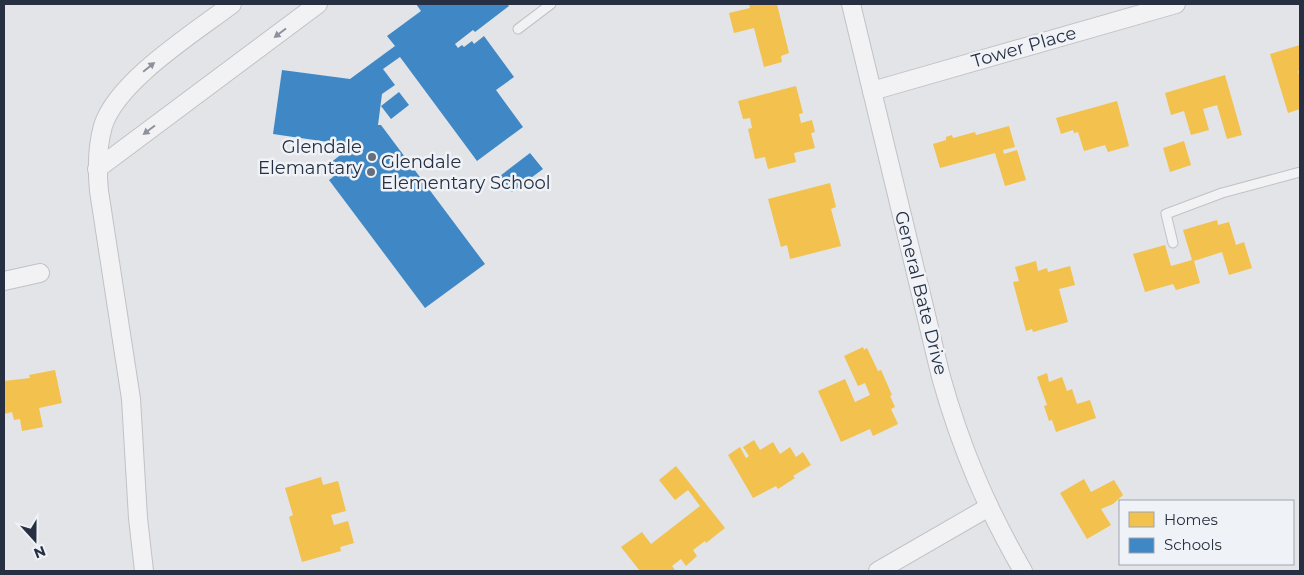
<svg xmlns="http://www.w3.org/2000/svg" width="1304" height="575" viewBox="0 0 1304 575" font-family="Montserrat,sans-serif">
	<rect width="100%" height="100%" fill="#e2e4e8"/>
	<g fill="#f2c14e">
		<polygon points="749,4 777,4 789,53 781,56 782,62 764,67 754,28 734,33 729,13 750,8"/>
		<polygon points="1300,45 1300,70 1298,71 1300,79 1300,109 1288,113 1270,54"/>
		<polygon points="1225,75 1242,135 1227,139 1217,105 1203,109 1209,130 1191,135 1184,111 1171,115 1165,93"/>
		<polygon points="796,86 803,113 799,114 801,123 812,120 815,132 811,133 815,148 794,153 796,162 768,169 765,157 755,159 748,129 752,128 750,118 743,119 738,101"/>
		<polygon points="1117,101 1129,146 1108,152 1105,145 1084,151 1078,132 1074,133 1073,130 1061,134 1056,118"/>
		<polygon points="1009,126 1015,147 1003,150 1004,154 1017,150 1026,180 1005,186 995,153 940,168 933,144 946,140 946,137 952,135 953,138 975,132 976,135"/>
		<polygon points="1184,141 1191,165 1170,172 1163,148"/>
		<polygon points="830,183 836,207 831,209 841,246 790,259 787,245 781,247 768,199"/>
		<polygon points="1217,220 1218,225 1229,222 1236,245 1244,242 1252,268 1229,275 1222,252 1194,261 1200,283 1176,290 1173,284 1145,292 1133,254 1165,245 1171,266 1192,260 1183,230"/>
		<polygon points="1036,261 1038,271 1047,268 1048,272 1070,266 1075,285 1059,289 1068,322 1033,332 1032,329 1026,331 1013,282 1019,281 1015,267"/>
		<polygon points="863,347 864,350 867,348 878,371 881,370 892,395 890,396 895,407 891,409 898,424 873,436 870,429 841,442 818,391 845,379 855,402 870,395 865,383 858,386 844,356"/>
		<polygon points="55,370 62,403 39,408 43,427 22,431 20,419 14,420 12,412 4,414 4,381 30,378 29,375"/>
		<polygon points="1047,373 1049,382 1062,377 1067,391 1072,389 1077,404 1090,400 1096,418 1056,432 1052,420 1049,421 1044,406 1047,405 1037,377"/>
		<polygon points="754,440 760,450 773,442 780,454 790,447 796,457 803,452 811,465 793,476 795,478 778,489 776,486 753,498 728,455 740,447 746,458 749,456 743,447"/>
		<polygon points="676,466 725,528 706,543 705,541 693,550 697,556 686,566 681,559 672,566 675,570 673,571 640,571 621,547 642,532 651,544 700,506 688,490 675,500 659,480"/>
		<polygon points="321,477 323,485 338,481 346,511 331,515 334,525 348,521 354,543 340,547 341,551 302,562 289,517 293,515 285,488"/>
		<polygon points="1084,479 1091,492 1114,480 1123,495 1113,504 1101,509 1111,525 1087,539 1060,493"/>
	</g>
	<g fill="#3f88c5">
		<polygon points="416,4 507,4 509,6 475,32 473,30 455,44 458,48 462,45 464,47 472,41 474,44 484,36 514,77 496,90 523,127 477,161 400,57 383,69 395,85 382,94 378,125 381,125 485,264 425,308 329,180 333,177 325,167 343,153 335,143 273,134 282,70 350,79 395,46 387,36 421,11"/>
		<polygon points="399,92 409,105 391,119 381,106"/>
		<polygon points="530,153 543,169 512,192 500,176"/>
	</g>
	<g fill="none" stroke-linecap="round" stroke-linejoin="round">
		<g stroke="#c0c2c6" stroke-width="11">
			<g id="service">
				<polyline points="518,29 551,4"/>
				<polyline points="1173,243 1166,214 1222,193 1300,172"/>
			</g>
		</g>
		<g stroke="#c0c2c6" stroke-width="20">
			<g id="minor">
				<path d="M 851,4 L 941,377 C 961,448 986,507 1023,571"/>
				<polyline points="872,91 1176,4"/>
				<polyline points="97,169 318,4"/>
				<polyline points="4,281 40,273"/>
				<path d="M 144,571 L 138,518 L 131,399 L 99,191 C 97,170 97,147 103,126 C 117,81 194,33 232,4"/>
				<polyline points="878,571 989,507"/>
			</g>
		</g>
		<use href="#service" stroke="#f2f2f4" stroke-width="9"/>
		<use href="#minor" stroke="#f2f2f4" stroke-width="18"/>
	</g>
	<defs><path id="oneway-solid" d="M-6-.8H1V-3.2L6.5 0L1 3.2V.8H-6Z" transform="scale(1.25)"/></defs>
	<g fill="#8c919b">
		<use href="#oneway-solid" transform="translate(280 33) rotate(143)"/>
		<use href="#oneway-solid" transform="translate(149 67) rotate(-39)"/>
		<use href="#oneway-solid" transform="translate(149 130) rotate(143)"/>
	</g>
	<g fill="#686f7c" stroke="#eff2f7" stroke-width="2">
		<circle cx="372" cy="157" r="5"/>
		<circle cx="371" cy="172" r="5"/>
	</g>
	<g text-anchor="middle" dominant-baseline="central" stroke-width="5" stroke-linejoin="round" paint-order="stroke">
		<g font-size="18" fill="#273042" stroke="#eff2f7">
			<text transform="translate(1024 47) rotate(-16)">Tower Place</text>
			<text transform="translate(921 293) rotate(76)">General Bate Drive</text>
		</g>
		<g font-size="18" fill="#273042" stroke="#eff2f7" text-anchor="end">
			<text x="362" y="147">Glendale<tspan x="362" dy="21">Elemantary</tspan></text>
			<text x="381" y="162" text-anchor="start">Glendale<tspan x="381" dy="21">Elementary School</tspan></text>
		</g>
	</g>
	<rect width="1304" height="575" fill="none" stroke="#273042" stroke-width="10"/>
	<rect x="1119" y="500" width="175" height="65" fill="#eff2f7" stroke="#9fa4af"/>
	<rect x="1129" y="512" width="25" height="15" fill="#f2c14e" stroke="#9fa4af"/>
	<text x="1164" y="525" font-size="15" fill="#273042">Homes</text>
	<rect x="1129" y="538" width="25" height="15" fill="#3f88c5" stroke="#9fa4af"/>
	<text x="1164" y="550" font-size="15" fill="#273042">Schools</text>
	<g transform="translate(35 540) rotate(159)" stroke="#eff2f7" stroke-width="4" paint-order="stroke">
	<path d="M0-4L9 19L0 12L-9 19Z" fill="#273042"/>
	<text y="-8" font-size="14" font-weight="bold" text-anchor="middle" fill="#273042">N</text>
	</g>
</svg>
